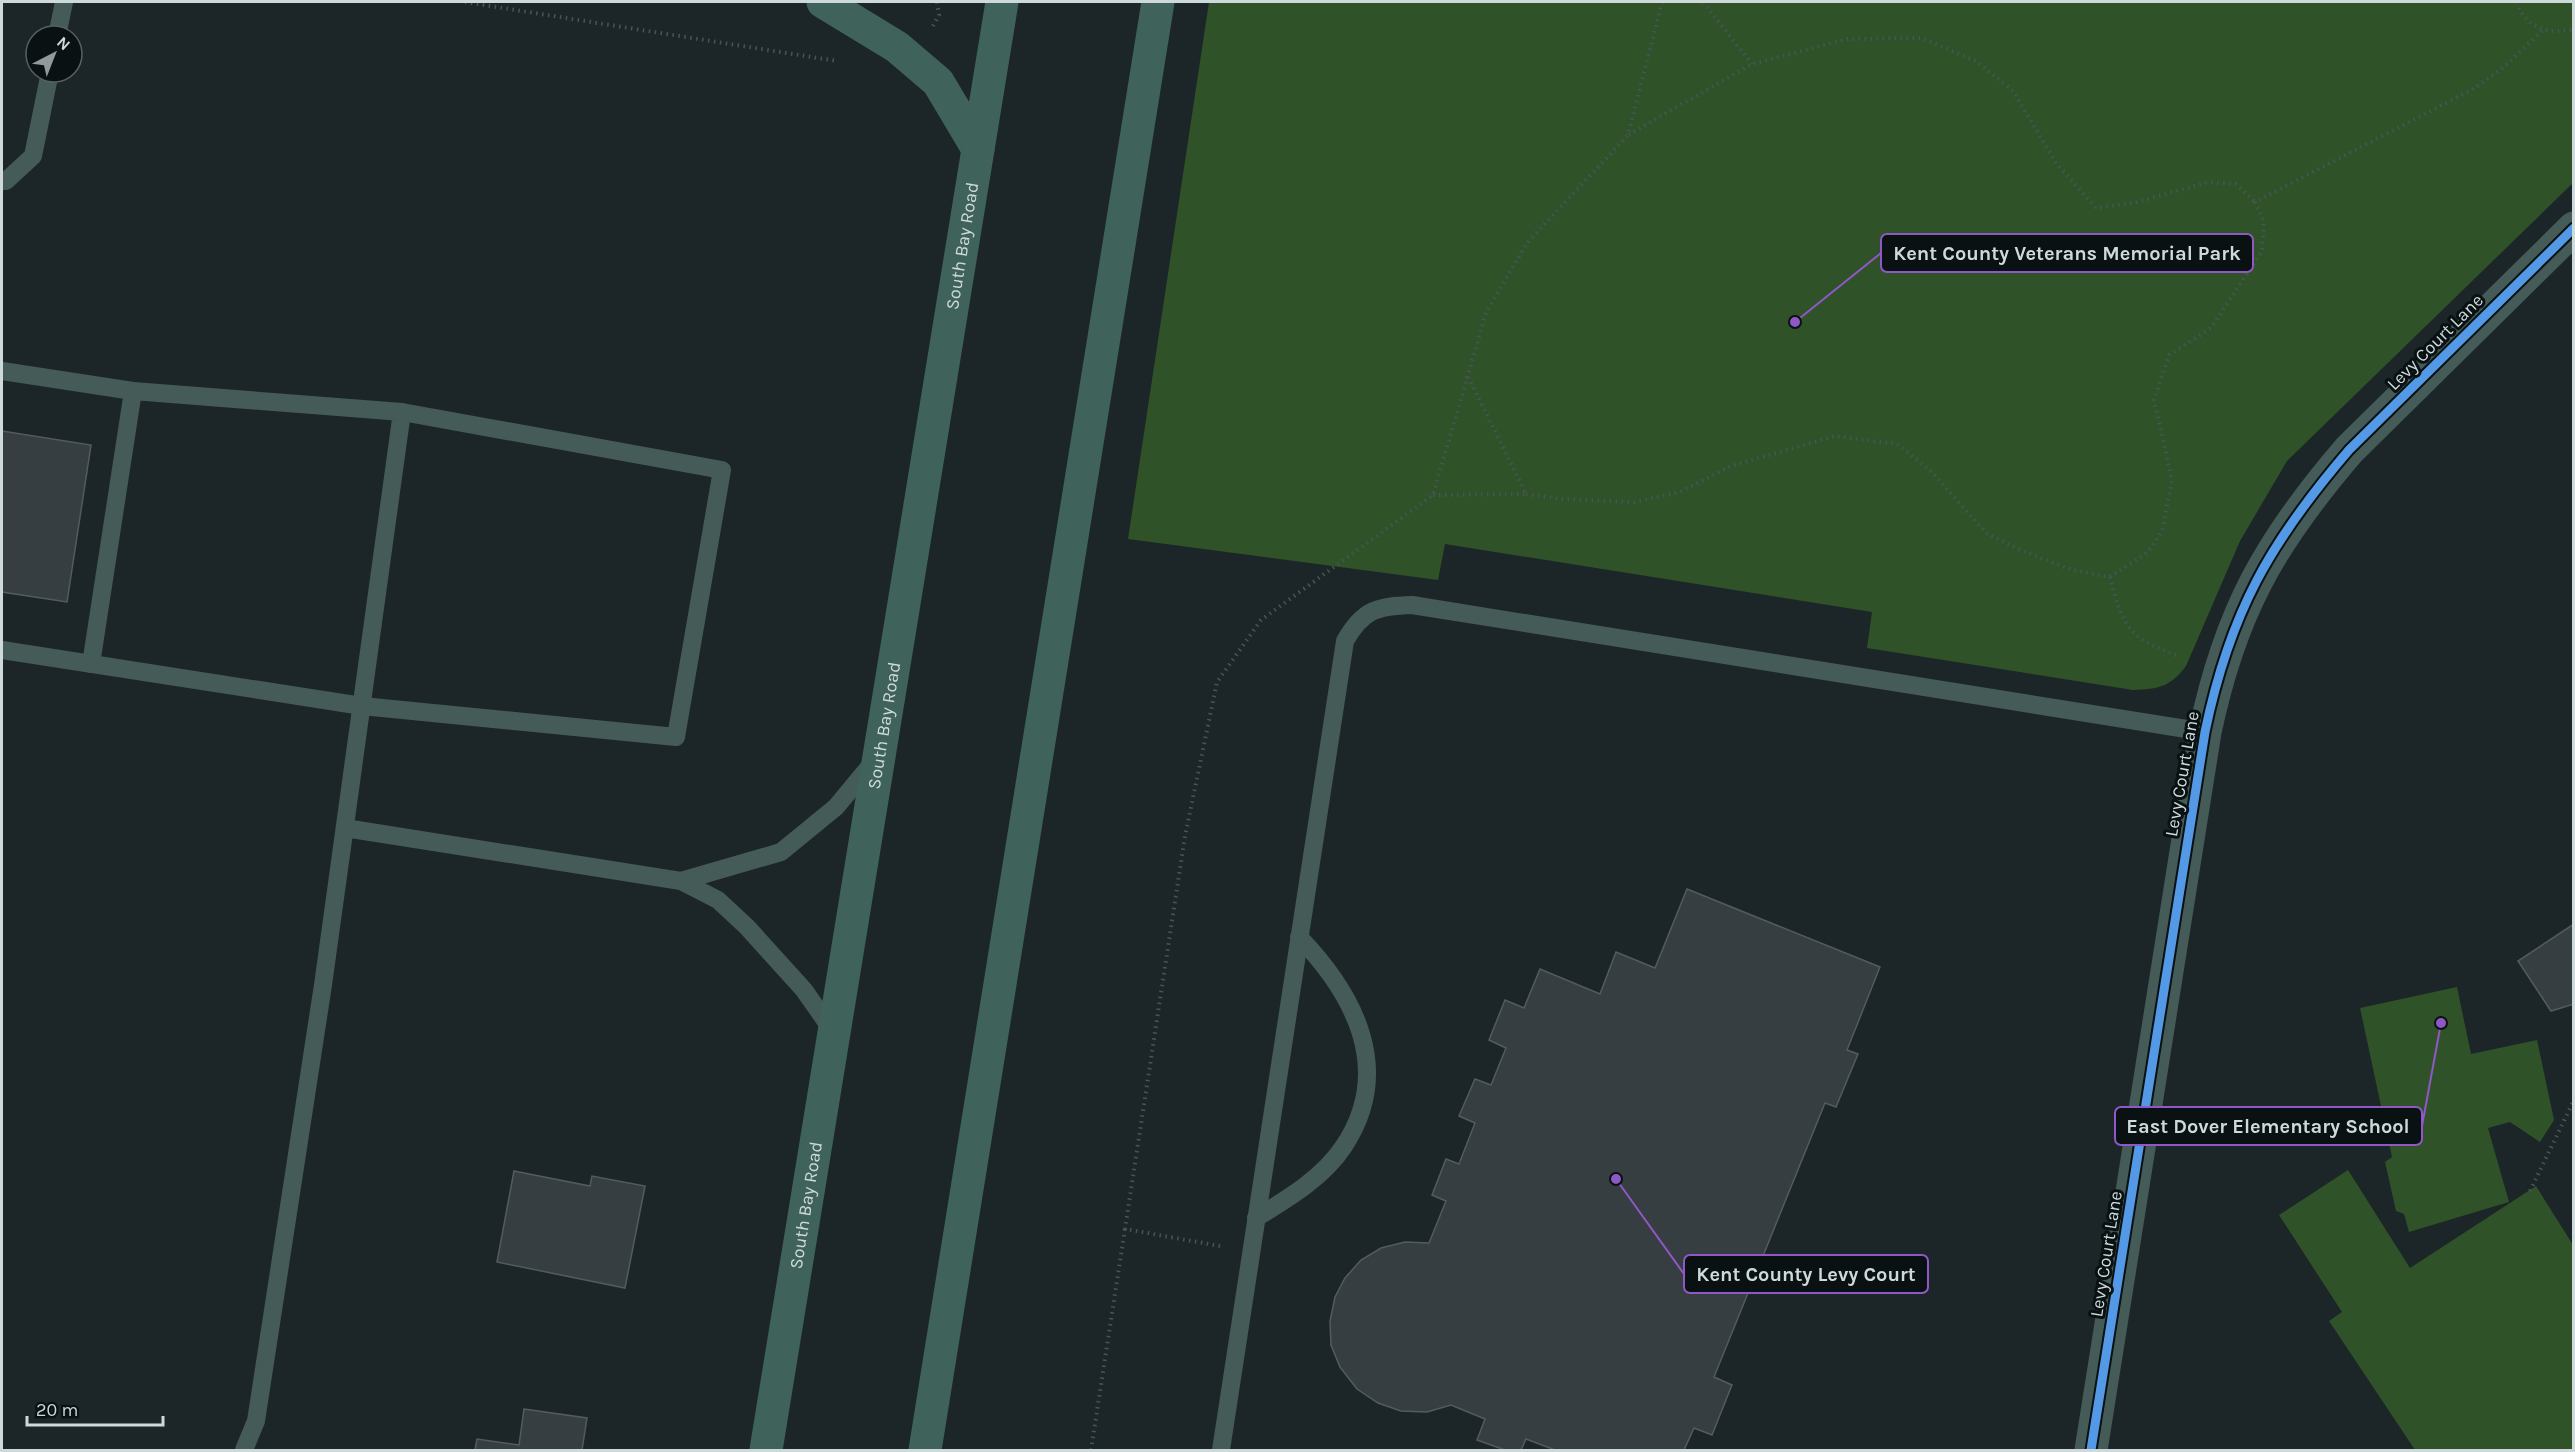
<svg xmlns="http://www.w3.org/2000/svg" width="2575" height="1452" viewBox="0 0 2575 1452" font-family="Karla,sans-serif">
	<rect width="100%" height="100%" fill="#1c2628"/>
	<g fill="#2f5229">
		<path d="M 1209,2 L 2573,2 L 2573,183 L 2287,461 L 2240,541 L 2186,666 C 2170,687 2159,689 2133,690 L 1867,648 L 1872,612 L 1445,544 L 1438,580 L 1128,539 Z"/>
		<polygon points="2457,987 2471,1054 2537,1040 2554,1120 2540,1142 2510,1122 2488,1128 2509,1202 2409,1232 2404,1214 2396,1211 2385,1162 2392,1157 2360,1008"/>
		<polygon points="2348,1170 2410,1268 2536,1186 2573,1245 2573,1450 2415,1450 2329,1321 2342,1312 2279,1215"/>
	</g>
	<g fill="#373e41" stroke="#545b5e" stroke-width="1.5">
		<polygon points="2,431 91,445 67,602 2,592"/>
		<polygon points="1687,889 1880,967 1847,1050 1858,1054 1836,1107 1825,1103 1714,1377 1732,1385 1712,1435 1694,1428 1684,1450 1555,1450 1526,1439 1521,1450 1505,1450 1477,1440 1485,1419 1451,1405 1427,1412 1401,1411 1378,1403 1357,1389 1340,1367 1331,1345 1330,1321 1335,1297 1345,1278 1361,1260 1381,1248 1405,1242 1429,1243 1446,1201 1432,1195 1446,1159 1459,1164 1475,1123 1459,1116 1475,1079 1491,1085 1506,1048 1489,1040 1505,1000 1524,1008 1540,969 1600,994 1616,952 1655,968"/>
		<polygon points="2574,924 2574,1004 2551,1011 2518,961"/>
		<polygon points="514,1171 590,1186 592,1176 645,1186 625,1288 497,1262"/>
		<polygon points="524,1409 587,1418 582,1450 475,1450 477,1439 519,1445"/>
	</g>
	<g fill="none" stroke-linecap="round" stroke-linejoin="round">
		<g stroke="#465654" stroke-width="4" stroke-dasharray="1.5 4.5" stroke-linecap="butt">
			<polyline points="465,2 837,61"/>
			<polyline points="1662,2 1628,135 1752,64 1847,39 1921,38 1976,61 2013,91 2056,163 2096,208 2137,202 2209,182 2236,184 2255,202"/>
			<polyline points="1703,2 1752,64"/>
			<path d="M 2517,2 C 2524,28 2550,35 2574,29"/>
			<polyline points="933,26 939,15 937,2"/>
			<path d="M 1526,494 L 1561,499 L 1635,502 L 1680,492 L 1731,466 L 1835,436 L 1897,444 L 1930,470 L 1986,533 L 2025,552 L 2072,570 L 2110,577 C 2123,626 2127,637 2176,655"/>
			<polyline points="1433,495 1526,494 1467,375"/>
			<polyline points="2110,577 2148,552 2162,531 2172,480 2154,400 2169,355 2211,328 2262,251 2264,222 2255,202 2475,88 2504,67 2543,30"/>
			<polyline points="2530,1191 2574,1100"/>
			<polyline points="1220,1246 1125,1229 1185,836 1217,682 1261,620 1433,495 1486,313 1527,243 1628,135"/>
			<polyline points="1091,1450 1125,1229"/>
		</g>
		<g stroke="#455b57" stroke-width="18">
			<polyline points="57,36 64,2"/>
			<polyline points="2,181 6,181 33,156 50,72"/>
			<polyline points="2,371 133,391 402,412 323,985 256,1421 244,1450"/>
			<polyline points="2,650 362,706 676,737 722,470 402,412"/>
			<polyline points="91,664 133,391"/>
			<polyline points="345,828 681,881 718,900 747,927 804,990 834,1033"/>
			<polyline points="681,881 781,852 836,807 874,761"/>
			<path d="M 1256,1218 C 1287,1199 1323,1178 1344,1146 C 1394,1070 1355,995 1299,937"/>
			<path d="M 1221,1450 L 1345,641 C 1363,609 1378,606 1412,605 L 2205,732"/>
		</g>
		<path stroke="#455b57" stroke-width="33" d="M 2091,1450 L 2205,732 C 2230,612 2270,542 2349,450 L 2574,228"/>
		<g stroke="#3f625b" stroke-width="33">
			<polyline points="823,2 897,47 938,82 978,149"/>
			<path id="s1" d="M 766,1450 L 1002,2"/>
			<polyline points="925,1450 1158,2"/>
		</g>
		<g stroke="#091112" stroke-width="13">
			<path id="cycleway" d="M 2091,1450 L 2205,732 C 2230,612 2270,542 2349,450 L 2574,228"/>
		</g>
		<use href="#cycleway" stroke="#5399e6" stroke-width="9"/>
	</g>
	<g text-anchor="middle" dominant-baseline="central" stroke-width="6" stroke-linejoin="round" paint-order="stroke">
		<g font-size="18" fill="#ced9db" stroke="#091112">
			<text stroke="none"><textPath href="#s1" startOffset="1220">South Bay Road</textPath></text>
			<text transform="translate(2435 342) rotate(-45)">Levy Court Lane</text>
			<text stroke="none"><textPath href="#s1" startOffset="734">South Bay Road</textPath></text>
			<text transform="translate(2182 774) rotate(-80)">Levy Court Lane</text>
			<text stroke="none"><textPath href="#s1" startOffset="248">South Bay Road</textPath></text>
			<text transform="translate(2106 1254) rotate(-81)">Levy Court Lane</text>
		</g>
	</g>
	<path fill="none" stroke="#9057c6" stroke-width="2" d="M1795 322L1881 253M2441 1023L2422 1126M1616 1179L1684 1274"/>
	<g fill="#9057c6" stroke="#091112" stroke-width="2">
		<circle cx="1795" cy="322" r="6"/>
		<circle cx="2441" cy="1023" r="6"/>
		<circle cx="1616" cy="1179" r="6"/>
	</g>
	<g fill="#091112" stroke="#9057c6" stroke-width="2">
		<rect x="1881" y="234" width="372" height="38" rx="6"/>
		<rect x="2115" y="1107" width="307" height="38" rx="6"/>
		<rect x="1684" y="1255" width="244" height="38" rx="6"/>
	</g>
	<g font-size="20" text-anchor="middle" font-weight="bold" fill="#ced9db">
		<text x="2067" y="260">Kent County Veterans Memorial Park</text>
		<text x="2268" y="1133">East Dover Elementary School</text>
		<text x="1806" y="1281">Kent County Levy Court</text>
	</g>
	<rect width="2575" height="1452" fill="none" stroke="#ced9db" stroke-width="6"/>
	<g transform="translate(54 54) rotate(42)"><circle r="28" fill="#091112" stroke="#586162" stroke-width="1.5"/>
	<path d="M0-4.5L10 22L0 15L-10 22Z" fill="#909a9c"/>
	<text y="-9" font-size="16" font-weight="bold" text-anchor="middle" fill="#ced9db">N</text>
	</g>
	<path d="M27 1416v9h136v-9" fill="none" stroke="#ced9db" stroke-width="3"/>
	<text x="36" y="1416" font-size="18" fill="#ced9db" stroke="#091112" stroke-width="4.5" paint-order="stroke">20 m</text>
</svg>
